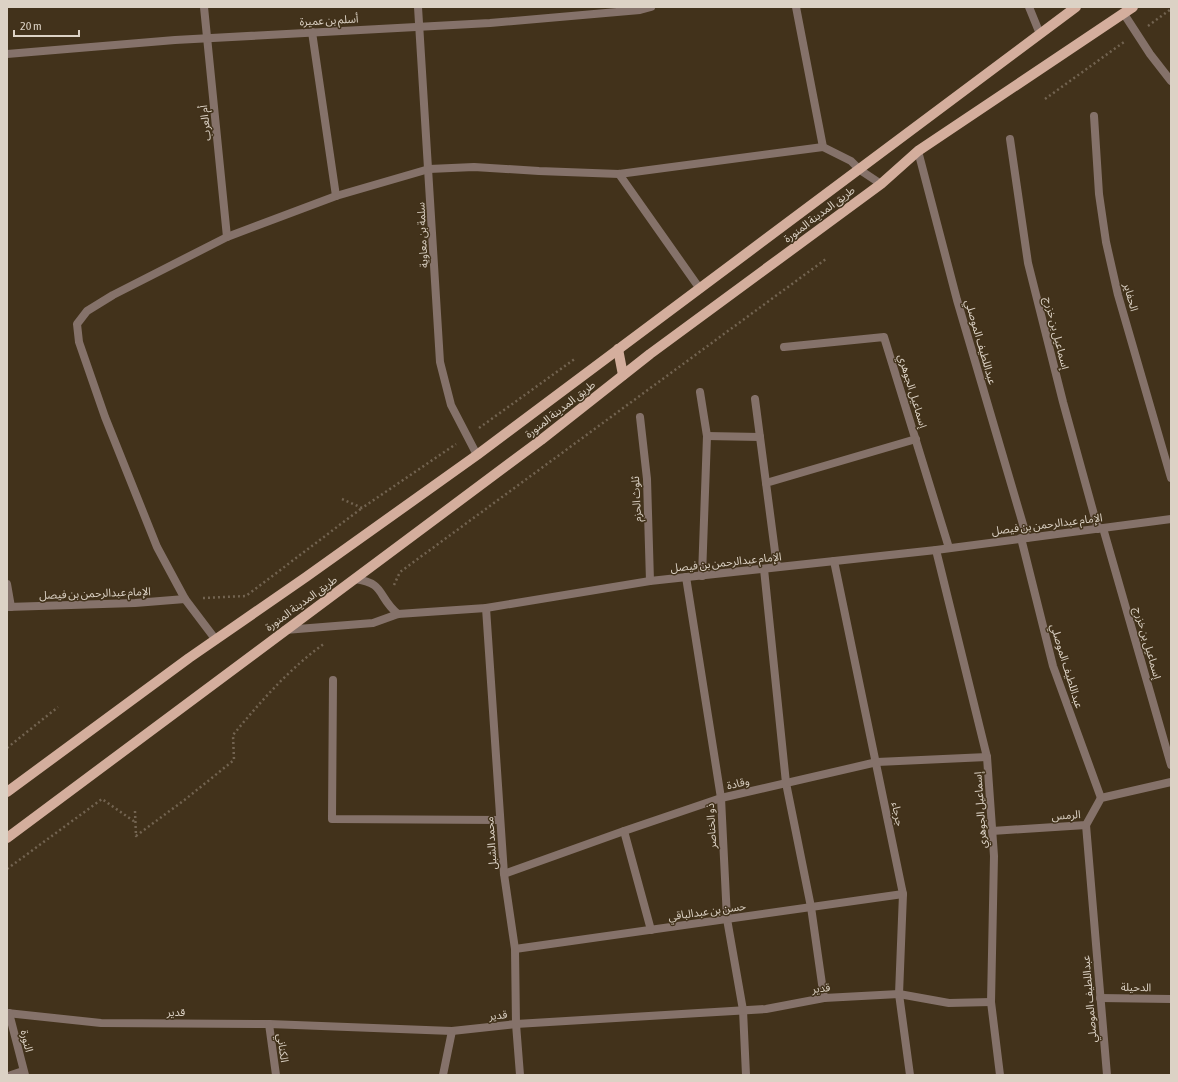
<svg xmlns="http://www.w3.org/2000/svg" width="1178" height="1082" viewBox="0 0 1178 1082" font-family="'Asap Condensed','Noto Sans Arabic',sans-serif">
	<rect width="100%" height="100%" fill="#42321b"/>
	<g fill="none" stroke-linecap="round" stroke-linejoin="round">
		<g stroke="#736451" stroke-width="2.5" stroke-dasharray="2 3" stroke-linecap="butt">
			<polyline points="1148,26 1171,9"/>
			<polyline points="1045,99 1124,42"/>
			<polyline points="479,428 576,358"/>
			<polyline points="342,499 362,508 456,444"/>
			<polyline points="394,585 400,572 826,259"/>
			<polyline points="203,598 246,596 362,508"/>
			<polyline points="7,748 58,707"/>
			<path d="M 135,811 L 136,836 L 187,798 L 234,760 L 233,735 C 260,702 290,668 325,643"/>
			<polyline points="7,869 102,799 135,822"/>
		</g>
		<g stroke="#85726a" stroke-width="8">
			<polyline points="204,7 227,237"/>
			<polyline points="418,7 440,362 451,405 477,455"/>
			<polyline points="796,7 823,147 851,161 860,170 881,184"/>
			<polyline points="1029,7 1040,34"/>
			<polyline points="1124,14 1150,54 1171,81"/>
			<polyline points="312,32 336,196"/>
			<polyline points="7,54 175,40 490,23 640,10 651,7"/>
			<polyline points="1094,116 1099,194 1106,242 1118,295 1171,478"/>
			<polyline points="1010,139 1028,263 1063,402 1098,529"/>
			<polyline points="918,151 957,300 1027,538"/>
			<polyline points="619,174 700,289"/>
			<polyline points="784,347 884,337 949,548"/>
			<polyline points="700,392 707,436 702,576"/>
			<polyline points="755,399 766,483"/>
			<polyline points="640,417 647,479 650,581"/>
			<polyline points="707,436 760,437"/>
			<polyline points="1103,528 1171,765"/>
			<polyline points="1021,538 1053,666 1101,798"/>
			<polyline points="936,550 987,757 994,856 991,1002 1000,1075"/>
			<polyline points="834,561 903,894 899,994 910,1075"/>
			<polyline points="777,567 766,483 916,439"/>
			<polyline points="764,569 786,783 811,907 824,998"/>
			<polyline points="686,577 721,798 727,919 743,1010 746,1075"/>
			<polyline points="7,584 11,607"/>
			<polyline points="7,607 135,603 185,599"/>
			<polyline points="285,630 373,623 398,614 486,608 650,581 936,550 1171,519"/>
			<polyline points="216,640 185,599 157,547 105,417 79,342 77,324 87,311 113,295 227,237 336,196 429,169 474,167 539,171 619,174 823,147"/>
			<polyline points="333,680 332,819 500,820"/>
			<polyline points="1086,825 1107,1075"/>
			<polyline points="624,831 651,930"/>
			<polyline points="992,831 1086,825 1101,798 1171,782"/>
			<polyline points="504,874 624,831 721,798 877,762 987,757"/>
			<polyline points="515,949 903,894"/>
			<polyline points="1100,998 1171,999"/>
			<polyline points="7,1013 101,1023 269,1024 452,1031 516,1024 766,1009 824,998 899,994 949,1003 991,1002"/>
			<polyline points="9,1013 25,1075"/>
			<polyline points="269,1024 276,1075"/>
			<polyline points="11,1075 23,1071"/>
			<polyline points="443,1075 452,1031"/>
		</g>
		<g stroke="#85726a" stroke-width="8">
			<path d="M 355,579 C 386,583 377,597 398,614"/>
			<polyline points="486,608 504,874 515,949 516,1024 520,1075"/>
		</g>
		<g stroke="#d4ae9d" stroke-width="10">
			<polyline points="618,349 623,375"/>
			<polyline points="7,792 189,658 306,577 477,455 1076,7"/>
			<polyline points="7,838 541,440 650,354 881,184 918,151 1133,7"/>
		</g>
	</g>
	<g text-anchor="middle" dominant-baseline="central" stroke-width="3" stroke-linejoin="round" paint-order="stroke">
		<g font-size="11" fill="#dcd2c5" stroke="#42321b">
			<text transform="translate(329 20) rotate(-3)">أسلم بن عميرة</text>
			<text transform="translate(205 123) rotate(-96)">أم العرب</text>
			<text transform="translate(819 214) rotate(-37)">طريق المدينة المنورة</text>
			<text transform="translate(422 235) rotate(-93)">سلمة بن معاوية</text>
			<text transform="translate(1131 297) rotate(75)">الحفاير</text>
			<text transform="translate(1057 333) rotate(76)">إسماعيل بن خزرج</text>
			<text transform="translate(981 342) rotate(74)">عبداللطيف الموصلي</text>
			<text transform="translate(913 391) rotate(73)">إسماعيل الجوهري</text>
			<text transform="translate(560 409) rotate(-38)">طريق المدينة المنورة</text>
			<text transform="translate(636 499) rotate(-93)">ثلوث الحزم</text>
			<text transform="translate(1047 524) rotate(-7)">الإمام عبدالرحمن بن فيصل</text>
			<text transform="translate(726 562) rotate(-6)">الإمام عبدالرحمن بن فيصل</text>
			<text transform="translate(95 593) rotate(-2)">الإمام عبدالرحمن بن فيصل</text>
			<text transform="translate(301 603) rotate(-36)">طريق المدينة المنورة</text>
			<text transform="translate(1148 643) rotate(74)">إسماعيل بن خزرج</text>
			<text transform="translate(1067 666) rotate(73)">عبداللطيف الموصلي</text>
			<text transform="translate(738 783) rotate(-13)">وقادة</text>
			<text transform="translate(980 810) rotate(-94)">إسماعيل الجوهري</text>
			<text transform="translate(898 814) rotate(79)">جرجاء</text>
			<text transform="translate(1066 815) rotate(-4)">الرمس</text>
			<text transform="translate(711 826) rotate(-93)">ذو الخناصر</text>
			<text transform="translate(491 843) rotate(-94)">محمد الشبل</text>
			<text transform="translate(707 911) rotate(-8)">حسن بن عبدالباقي</text>
			<text transform="translate(1136 987) rotate(1)">الدحيلة</text>
			<text transform="translate(821 988) rotate(-7)">قدير</text>
			<text transform="translate(1089 999) rotate(-95)">عبداللطيف الموصلي</text>
			<text x="176" y="1012">قدير</text>
			<text transform="translate(498 1015) rotate(-6)">قدير</text>
			<text transform="translate(27 1041) rotate(76)">النورة</text>
			<text transform="translate(283 1048) rotate(82)">الكناني</text>
		</g>
	</g>
	<rect width="1178" height="1082" fill="none" stroke="#dcd2c5" stroke-width="16"/>
	<path d="M14 30v6h65v-6" fill="none" stroke="#dcd2c5" stroke-width="2"/>
	<text x="20" y="30" font-size="12" fill="#dcd2c5" stroke="#42321b" stroke-width="3" paint-order="stroke">20 m</text>
</svg>
